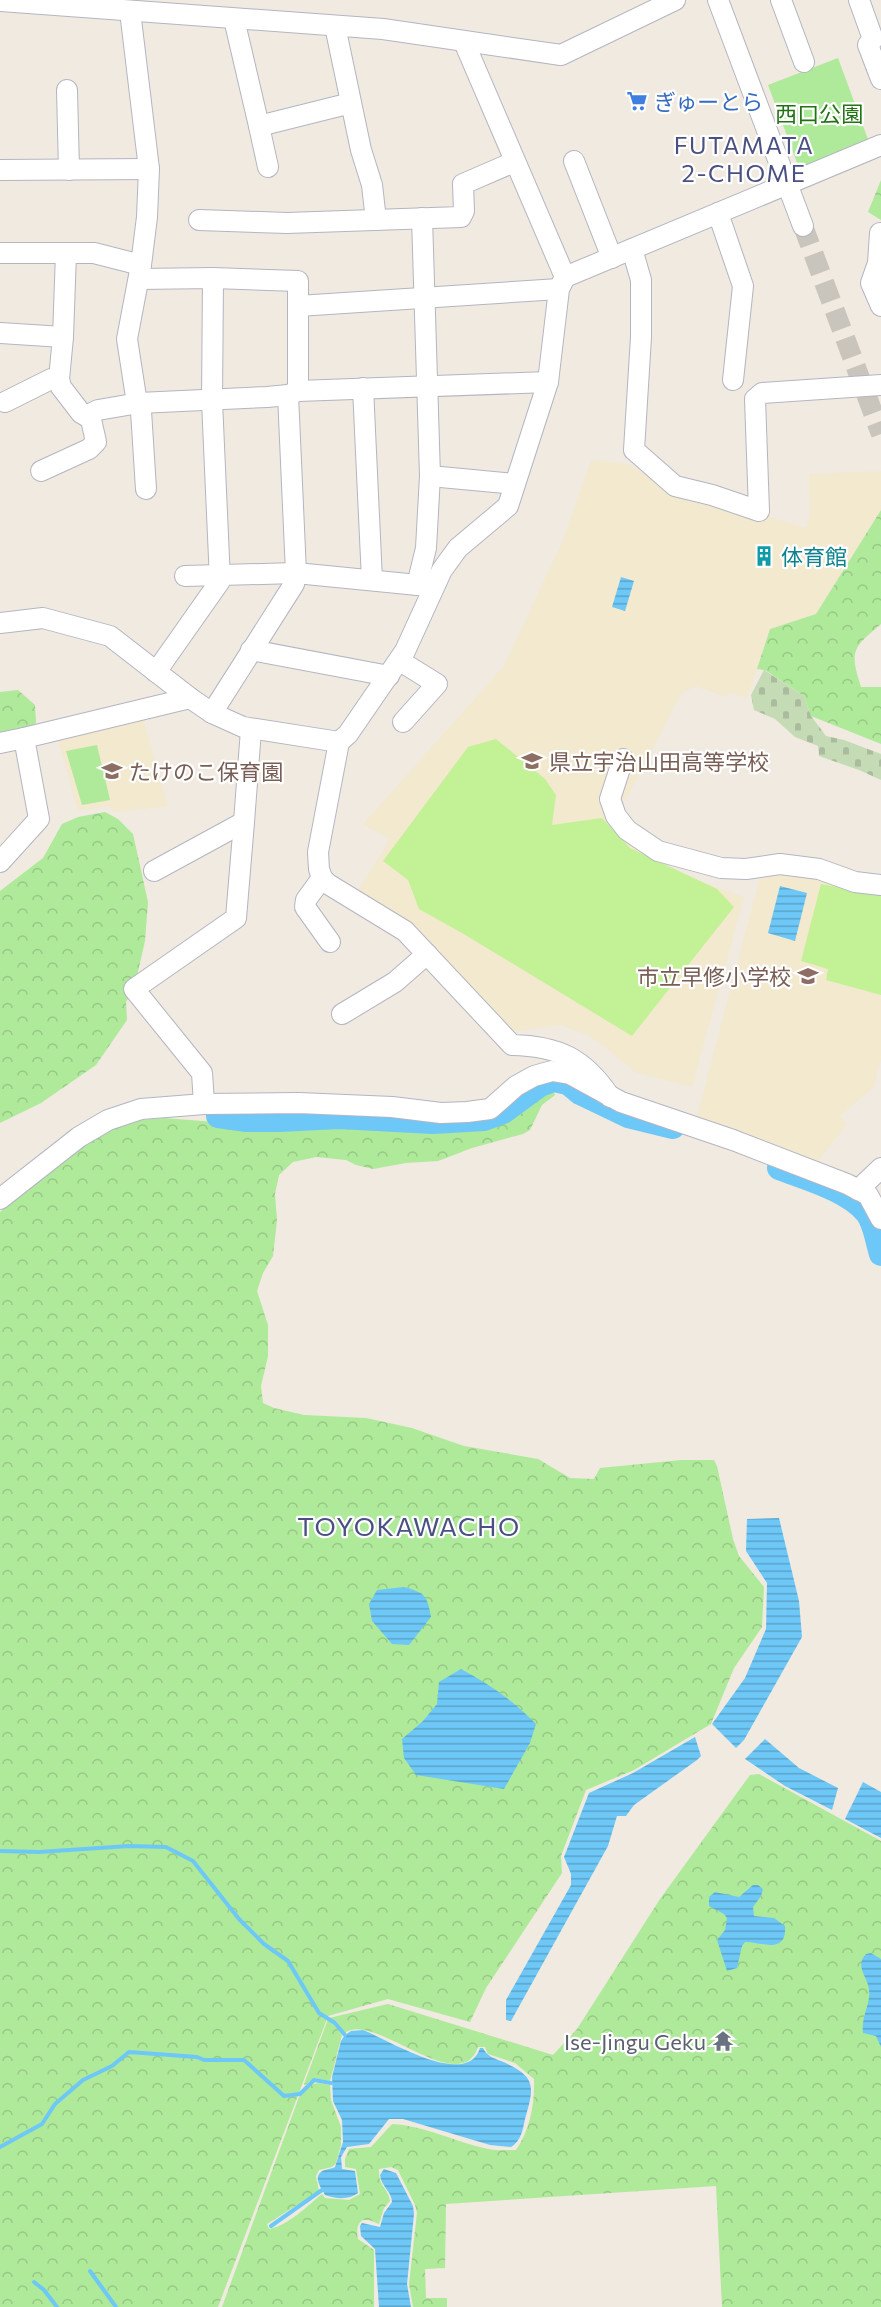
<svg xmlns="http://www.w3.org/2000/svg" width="881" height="2307" viewBox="0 0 881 2307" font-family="Commissioner,'Noto Sans JP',sans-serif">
	<defs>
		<pattern id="forest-crowns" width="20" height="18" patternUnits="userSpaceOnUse" patternTransform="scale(1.5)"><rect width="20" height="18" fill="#afe99a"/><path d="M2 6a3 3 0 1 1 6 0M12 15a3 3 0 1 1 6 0" fill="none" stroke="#97c885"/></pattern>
		<pattern id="cemetery-stones" width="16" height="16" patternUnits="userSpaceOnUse" patternTransform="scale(1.5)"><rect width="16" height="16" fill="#c5dbb6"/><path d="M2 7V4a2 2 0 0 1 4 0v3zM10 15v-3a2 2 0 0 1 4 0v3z" fill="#aabc9d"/></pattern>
		<pattern id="water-rules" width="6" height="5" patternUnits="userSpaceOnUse" patternTransform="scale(1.5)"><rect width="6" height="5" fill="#6ec8f7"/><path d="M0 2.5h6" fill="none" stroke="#5ba3c8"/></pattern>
	</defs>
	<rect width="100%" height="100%" fill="#f0eae0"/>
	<g fill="#f2e9cf">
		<polygon points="591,460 628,464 649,477 665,493 699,496 806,528 810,516 809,474 881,471 881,510 816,614 770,629 747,698 729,692 726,697 695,686 681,694 613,824 651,864 744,897 692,1087 637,1073 592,1037 561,1025 514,1031 417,931 358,891 390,839 363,824 504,666 563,540"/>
		<polygon points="142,715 168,806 115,812 108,806 78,811 57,736"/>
		<polygon points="772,871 811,875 881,890 881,1061 877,1071 875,1086 840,1116 847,1124 815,1165 696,1120 761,874"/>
	</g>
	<g fill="url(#forest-crowns)">
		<polygon points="881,180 881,220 868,212"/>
		<path d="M 881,510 L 881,624 C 853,648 849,650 861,687 L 881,687 L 881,744 L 811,716 L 804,696 L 765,670 L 757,669 L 770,629 L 816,614 Z"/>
		<polygon points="18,690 35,705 36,723 20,734 0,740 0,692"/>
		<polygon points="105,812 118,819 133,834 148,902 145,941 134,989 126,1002 127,1020 96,1065 41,1103 0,1123 0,891 43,858 62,824 78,817"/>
		<polygon points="544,1090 553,1090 555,1095 542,1105 530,1130 523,1134 472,1148 438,1161 406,1163 373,1169 356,1165 346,1160 316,1157 293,1162 279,1175 275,1194 277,1220 273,1256 263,1273 257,1291 268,1325 268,1356 261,1386 263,1403 274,1408 304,1415 366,1418 412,1428 464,1446 538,1459 570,1478 594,1479 600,1468 681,1460 714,1460 717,1466 733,1539 739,1556 764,1587 762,1627 734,1668 711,1724 634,1770 586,1790 561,1856 562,1873 486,1988 470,2022 388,1999 328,2016 218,2307 0,2307 0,1212 94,1138 129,1121 164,1118 253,1125 351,1122 447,1126 502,1119"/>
		<path d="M 759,1774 L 881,1841 L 881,2307 L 722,2307 L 716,2186 L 446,2204 L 445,2268 L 425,2269 L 426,2298 L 447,2298 L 447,2307 L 413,2307 L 409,2284 L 417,2213 L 415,2205 L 398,2170 L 391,2167 L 379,2169 C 378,2187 388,2187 390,2201 L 384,2208 L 379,2224 L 369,2220 L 363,2220 C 356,2224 357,2232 358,2239 L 374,2250 L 374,2307 L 222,2307 L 299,2097 C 311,2083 311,2081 330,2085 L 331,2100 L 341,2127 L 341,2145 L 336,2163 L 332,2167 L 319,2170 L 316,2176 L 319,2191 L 267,2224 L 269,2229 C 289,2225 306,2207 322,2194 L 325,2198 L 349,2200 L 360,2194 L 356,2169 L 345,2167 L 345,2159 L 349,2149 L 371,2147 L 392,2124 C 426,2126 455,2142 488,2149 C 498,2151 507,2150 516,2150 C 530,2131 535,2102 534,2079 L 515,2063 L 488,2054 L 485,2047 L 478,2047 C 460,2100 372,2010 345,2033 L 337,2022 L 329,2018 L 388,2004 L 553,2055 L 577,2029 L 660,1899 L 750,1775 Z"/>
		<polygon points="328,2019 335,2024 342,2035 330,2081 314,2078 305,2085 304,2084"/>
	</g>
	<polygon fill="url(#cemetery-stones)" points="764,670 804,696 811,716 826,736 844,740 881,754 881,780 859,770 819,756 818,746 795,737 775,719 754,710 751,695"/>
	<g fill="#afe99a">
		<polygon points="838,58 869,142 799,168 768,85"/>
		<polygon points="97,745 110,800 82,805 66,751"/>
	</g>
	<g fill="#c3f195">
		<polygon points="496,739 545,779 556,795 552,825 602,818 630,848 717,889 734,907 632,1036 462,933 419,909 408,880 383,861 468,747"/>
		<polygon points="821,884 881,895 881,995 826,980 828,969 801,961"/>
	</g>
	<g fill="url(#water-rules)">
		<polygon points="621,577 634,581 625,611 612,607"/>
		<polygon points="780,886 807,893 795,941 768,933"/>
		<polygon points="779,1518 799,1601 802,1637 744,1740 736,1748 712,1724 745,1678 766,1629 767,1583 746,1551 747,1519"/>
		<path d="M 404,1587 C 425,1593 427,1595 431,1617 L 409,1645 L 392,1644 L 372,1621 L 369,1604 L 377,1590 Z"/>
		<path d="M 461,1669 C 489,1684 514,1701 536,1724 L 530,1743 L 504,1789 L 416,1775 L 404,1758 L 402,1739 L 423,1721 L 437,1704 L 439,1682 Z"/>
		<polygon points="695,1737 701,1756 697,1760 634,1805 626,1816 617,1816 608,1846 511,2021 506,2020 506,2000 571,1885 571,1874 564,1857 589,1793 633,1773"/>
		<polygon points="765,1739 799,1768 838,1788 832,1810 785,1786 745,1759"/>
		<polygon points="863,1782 881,1792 881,1838 845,1819"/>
		<path d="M 753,1885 L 758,1885 L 763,1889 L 761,1896 L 753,1907 L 754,1916 L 774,1918 L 785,1926 C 787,1956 759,1941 745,1942 L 742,1946 L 737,1968 L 727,1971 L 717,1940 L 725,1930 L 727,1918 L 724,1914 L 709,1906 L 709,1897 L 715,1892 L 739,1897 Z"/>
		<path d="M 871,1953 L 881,1959 L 881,2047 L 876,2036 L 863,2033 C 861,2015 871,2004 869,1990 C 868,1977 854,1966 866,1954 Z"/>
		<path d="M 363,2030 C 387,2039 467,2090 480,2048 L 483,2048 C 487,2056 493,2058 501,2061 C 536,2076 535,2085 525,2119 C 523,2129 521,2141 511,2147 L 490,2145 L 403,2119 L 389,2119 L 369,2144 L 347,2147 L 341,2157 L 342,2169 L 355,2171 L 358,2193 C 349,2200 336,2199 325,2195 C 322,2189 313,2178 321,2172 C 324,2169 332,2169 335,2167 L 343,2142 L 342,2120 L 333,2101 L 332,2077 L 341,2041 L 345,2035 L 351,2031 Z"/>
		<path d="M 384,2169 L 396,2173 L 413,2206 L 414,2214 L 407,2284 L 411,2307 L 379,2307 L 375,2249 L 361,2236 L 360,2226 L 362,2223 L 380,2227 L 384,2213 L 392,2202 C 392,2192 381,2186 380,2175 Z"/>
	</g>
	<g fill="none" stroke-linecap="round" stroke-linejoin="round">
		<g stroke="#6ec8f7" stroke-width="4">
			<polyline points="0,1851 39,1852 129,1846 166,1847 193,1861 239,1919 264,1944 288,1961 319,2013 335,2023 345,2035"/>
			<polyline points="0,2147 42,2124 55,2104 83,2080 112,2066 129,2052 197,2057 204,2060 244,2060 284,2096 300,2094 314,2080 331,2083"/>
			<polyline points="271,2226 322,2190"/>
			<polyline points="90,2271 116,2307"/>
			<polyline points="34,2282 44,2290 57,2307"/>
		</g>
		<g stroke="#6ec8f7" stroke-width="24">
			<polyline points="218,1116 247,1120 279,1120 339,1117 433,1122 484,1119 503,1112 540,1085 553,1080 568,1083 580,1093 628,1116 673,1127"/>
			<path d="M 779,1168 C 805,1178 849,1190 867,1213 C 875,1224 877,1241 881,1254"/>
		</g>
		<polyline stroke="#c9c4bc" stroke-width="20" stroke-dasharray="20 10" stroke-linecap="butt" points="803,226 881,434"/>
		<g stroke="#b4b5c2" stroke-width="22">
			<g id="minor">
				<polyline points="718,0 803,226"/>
				<polyline points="781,0 804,62"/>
				<polyline points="859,0 873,39 868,45 881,79"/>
				<polyline points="0,1 383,29 561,55 675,0"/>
				<polyline points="130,11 149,169 147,217 141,265 127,339 136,397 141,411 146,489"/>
				<polyline points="234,19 259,126"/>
				<polyline points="335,26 361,150 372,185 376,220"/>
				<polyline points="464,42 565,277"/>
				<polyline points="67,90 69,170"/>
				<polyline points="574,161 612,258"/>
				<polyline points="268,167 259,126 351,103"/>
				<polyline points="0,170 149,169"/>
				<polyline points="718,213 743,286 733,380"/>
				<polyline points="199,220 287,223 461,217 464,211 463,184 514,162"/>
				<polyline points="880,233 878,263 871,283 881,306"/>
				<polyline points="632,249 641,280 641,337 634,450 675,486 712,495 759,511 755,399 762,393 881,385"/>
				<polyline points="0,253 94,253 141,265"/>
				<polyline points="66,253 63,337 59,379 61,387 81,413 86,416 98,410 139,403 267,397 288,395 298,391 548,382"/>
				<polyline points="213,278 298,281 298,306"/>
				<polyline points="139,279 213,278 212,401 220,581 156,672"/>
				<polyline points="0,333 63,337"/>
				<polyline points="363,388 372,580"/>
				<polyline points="298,391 298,306 559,289"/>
				<polyline points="5,402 51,379 59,379"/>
				<polyline points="41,471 89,449 96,442 90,415"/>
				<polyline points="430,476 515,484"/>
				<polyline points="185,576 296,573 428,586"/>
				<polyline points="417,585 426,548 430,476 422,218"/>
				<polyline points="0,623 43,618 110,636 190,698 212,713 243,727 339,742"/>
				<polyline points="251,650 389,676"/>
				<polyline points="400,661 437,684 403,722"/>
				<polyline points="212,713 294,584 296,573 288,395"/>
				<polyline points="0,743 24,738"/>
				<polyline points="623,759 610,799 616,816 627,830 658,851 721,868 746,869 780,864 819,869 855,882 881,885"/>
				<polyline points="0,862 39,819 24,738 190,698"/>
				<polyline points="154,871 244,822 251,730"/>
				<polyline points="322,878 306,900 305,907 330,942"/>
				<polyline points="342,1014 395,982 427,954"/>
				<path d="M 610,1097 C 584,1058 558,1046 512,1045 L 405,931 L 328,884 L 322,878 L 319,869 L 318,852 L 339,742 L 348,734 L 405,651 L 442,570 L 458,548 L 508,506 L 548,382 L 559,289 L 565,277 L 881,145"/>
				<polyline points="204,1104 202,1073 134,989 236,918 244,822"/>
				<polyline points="858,1190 881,1168"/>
				<polyline points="0,1199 79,1137 108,1120 141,1109 204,1104 299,1103 392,1107 441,1113 467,1112 490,1109 516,1086 534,1076 552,1071 570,1074 621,1102 733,1140 847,1184 868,1195 881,1219"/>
			</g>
		</g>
		<use href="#minor" stroke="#fff" stroke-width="20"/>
	</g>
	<defs>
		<g id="supermarket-bare" transform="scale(1.62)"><path d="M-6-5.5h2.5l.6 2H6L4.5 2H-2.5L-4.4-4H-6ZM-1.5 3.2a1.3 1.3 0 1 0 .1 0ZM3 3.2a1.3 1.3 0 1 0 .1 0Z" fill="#3f7fe0" stroke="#fff" stroke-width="2.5" paint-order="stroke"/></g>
		<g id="building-bare" transform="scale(1.62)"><path d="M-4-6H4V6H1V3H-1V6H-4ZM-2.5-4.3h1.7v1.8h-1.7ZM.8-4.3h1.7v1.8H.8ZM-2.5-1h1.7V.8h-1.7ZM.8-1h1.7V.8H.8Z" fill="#0f9aa8" stroke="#fff" stroke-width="2.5" paint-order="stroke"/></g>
		<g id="school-bare" transform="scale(1.62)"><path d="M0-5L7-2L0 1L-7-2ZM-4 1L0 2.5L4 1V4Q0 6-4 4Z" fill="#8d6e63" stroke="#fff" stroke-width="2.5" paint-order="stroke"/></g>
		<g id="temple-bare" transform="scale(1.62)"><path d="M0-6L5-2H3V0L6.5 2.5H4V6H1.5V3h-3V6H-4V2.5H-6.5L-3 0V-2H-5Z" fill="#6b7280" stroke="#fff" stroke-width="2.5" paint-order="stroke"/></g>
	</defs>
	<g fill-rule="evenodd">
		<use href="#supermarket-bare" x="637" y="101"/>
		<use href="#building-bare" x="764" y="556"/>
		<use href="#school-bare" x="532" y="761"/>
		<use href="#school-bare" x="112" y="771"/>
		<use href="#school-bare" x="808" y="976"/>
		<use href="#temple-bare" x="723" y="2041"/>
	</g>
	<g text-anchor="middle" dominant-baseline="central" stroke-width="4.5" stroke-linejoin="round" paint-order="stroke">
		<g font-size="22" fill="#366cbe" stroke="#fff" text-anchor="start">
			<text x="654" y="101">ぎゅーとら</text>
		</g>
		<g font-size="22" fill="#237316" stroke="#fff">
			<text x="819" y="113">西口公園</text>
		</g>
		<g font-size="22" fill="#0d838f" stroke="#fff" text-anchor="start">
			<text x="781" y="556">体育館</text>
		</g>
		<g font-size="22" fill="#785e54" stroke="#fff" text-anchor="start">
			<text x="549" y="761">県立宇治山田高等学校</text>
			<text x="129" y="771">たけのこ保育園</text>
			<text x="791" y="976" text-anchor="end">市立早修小学校</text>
		</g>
		<g font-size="22" fill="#5b616d" stroke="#fff" text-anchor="end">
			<text x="706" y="2041">Ise-Jingu Geku</text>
		</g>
		<g font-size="24" letter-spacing="1.5" fill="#4a5083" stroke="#fff">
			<text x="744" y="144">FUTAMATA<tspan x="744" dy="28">2-CHOME</tspan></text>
		</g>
		<g font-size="26" letter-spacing="1.5" fill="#4a5083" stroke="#fff">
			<text x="409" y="1525">TOYOKAWACHO</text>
		</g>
	</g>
</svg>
